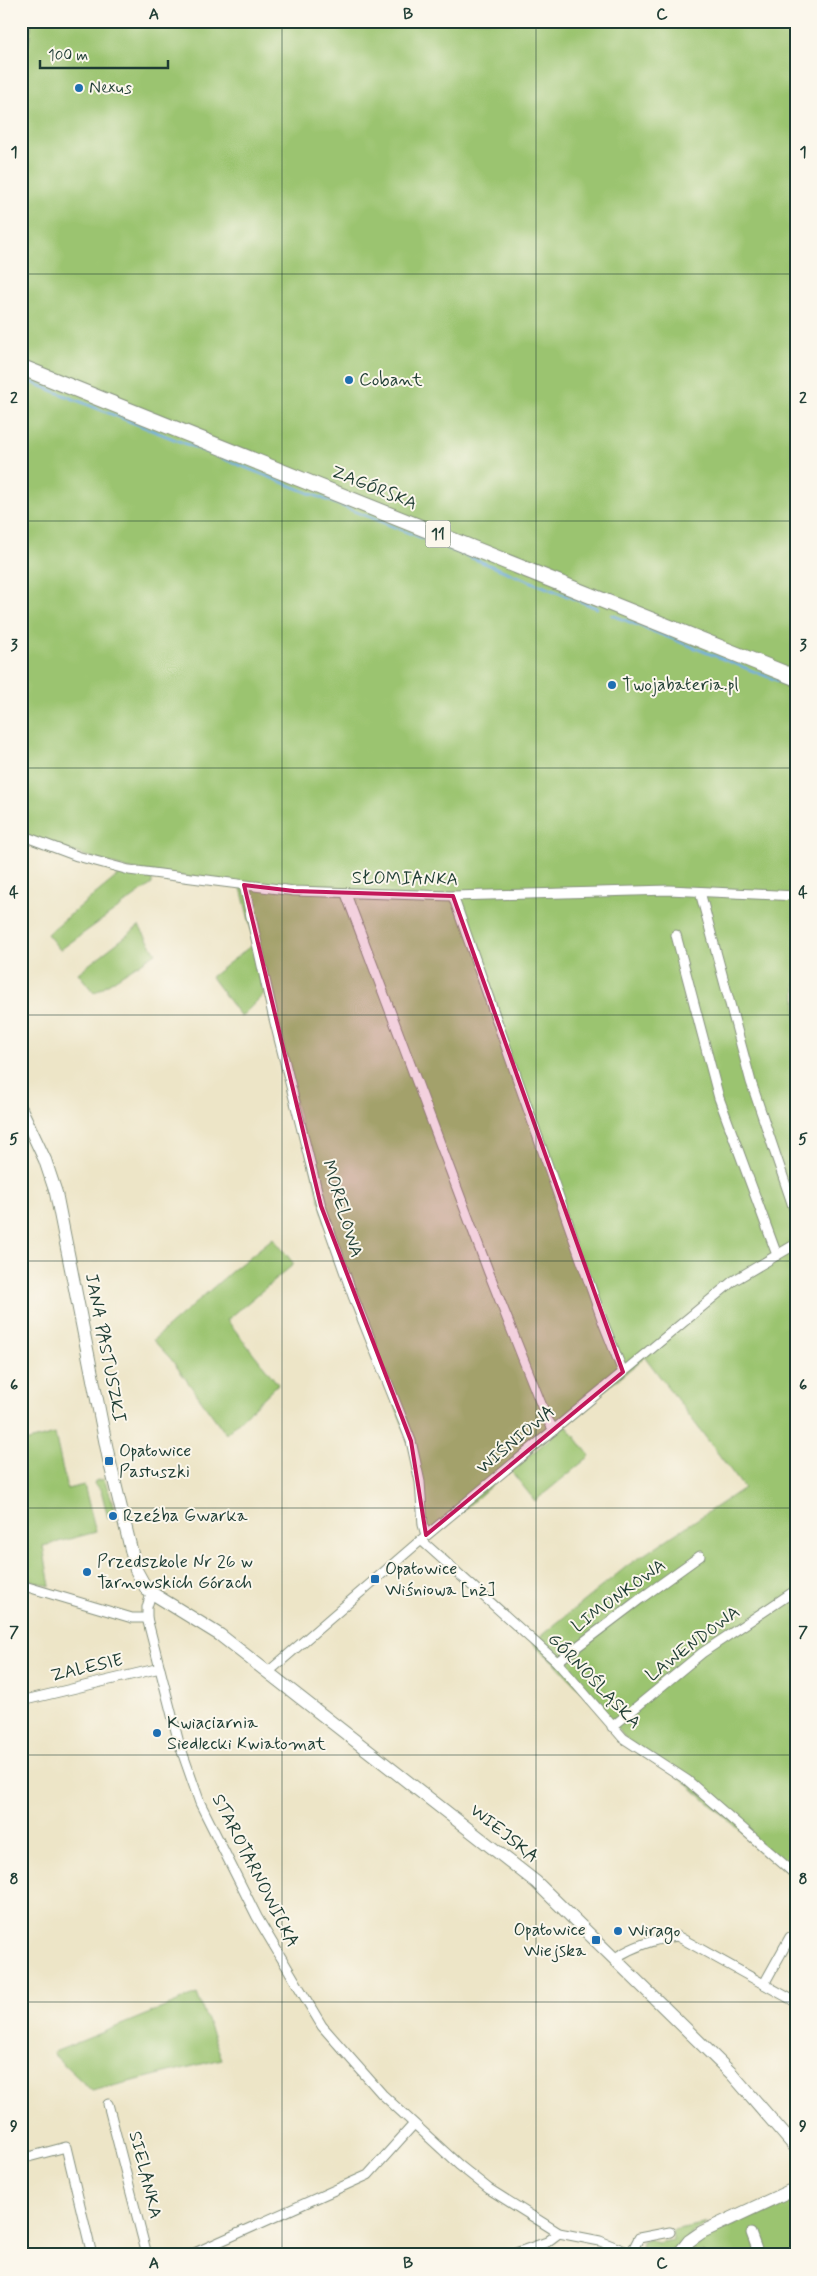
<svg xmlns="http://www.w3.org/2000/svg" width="817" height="2276" viewBox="0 0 817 2276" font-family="Mynerve,sans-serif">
	<rect width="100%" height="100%" fill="#fbf7ec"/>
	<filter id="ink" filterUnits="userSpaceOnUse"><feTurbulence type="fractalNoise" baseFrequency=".02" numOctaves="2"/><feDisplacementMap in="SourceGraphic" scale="10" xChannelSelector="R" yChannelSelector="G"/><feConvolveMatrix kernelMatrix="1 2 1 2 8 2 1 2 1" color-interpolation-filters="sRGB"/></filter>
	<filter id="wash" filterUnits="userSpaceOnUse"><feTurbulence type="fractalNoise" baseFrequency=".0096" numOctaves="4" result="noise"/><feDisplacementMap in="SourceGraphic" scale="20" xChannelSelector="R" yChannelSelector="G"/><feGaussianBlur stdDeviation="1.12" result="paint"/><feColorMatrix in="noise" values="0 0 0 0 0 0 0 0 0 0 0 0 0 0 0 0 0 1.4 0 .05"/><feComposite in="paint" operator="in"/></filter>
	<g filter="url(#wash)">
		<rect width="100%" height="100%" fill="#ede5c7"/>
		<g fill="#9bc470" stroke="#5d8052">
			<polygon points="21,21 796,21 796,1879 677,1775 634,1747 556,1664 532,1643 627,1566 744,1488 645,1357 554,1431 423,1545 421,1487 411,1446 326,1225 240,884 129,869 21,836"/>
			<polygon points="121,873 152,877 152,884 60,950 47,934"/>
			<polygon points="139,926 156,953 94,993 78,973"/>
			<polygon points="252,945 264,994 241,1017 211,977"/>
			<polygon points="273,1238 294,1264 227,1320 278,1384 226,1434 171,1359 153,1340 232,1271"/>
			<polygon points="566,1425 590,1456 535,1501 511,1471"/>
			<polygon points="55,1434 67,1489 84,1485 96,1532 43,1546 50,1586 21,1578 21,1443"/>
			<polygon points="104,1479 111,1497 116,1519 114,1520 108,1518 101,1490 94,1484 95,1481"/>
			<polygon points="197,1994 222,2059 92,2091 52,2053"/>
			<polygon points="796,2193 796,2255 649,2255 641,2249 642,2242 650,2239 657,2243 673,2240 672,2230 708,2223 686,2237 722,2230"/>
		</g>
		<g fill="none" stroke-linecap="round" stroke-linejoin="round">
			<g stroke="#73afe4" stroke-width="2.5">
				<polyline points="21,378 597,608"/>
				<polyline points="612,615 796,688"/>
			</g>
		</g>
	</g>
	<g filter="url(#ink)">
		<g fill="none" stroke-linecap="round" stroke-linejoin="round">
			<g stroke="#86917e" stroke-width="11">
				<g id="street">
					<polyline points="21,55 25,21"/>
					<polyline points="21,835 77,856 129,870 294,891 453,896 669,890 796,896"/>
					<polyline points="244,885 273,1015 321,1206 353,1296 411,1441 420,1482 423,1525 426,1535"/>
					<polyline points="700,892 751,1082 796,1215"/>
					<polyline points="346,894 489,1273 547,1419 554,1430"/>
					<polyline points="453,896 603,1322 623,1372"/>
					<polyline points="676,935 719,1098 777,1255"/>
					<polyline points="421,1540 557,1662 623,1738 687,1780 796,1875"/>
					<polyline points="21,1585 132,1618 147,1618"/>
					<polyline points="151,1594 147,1607 147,1618 179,1743 200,1803 257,1917 322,2026 382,2094 459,2165 489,2189 559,2233 600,2241 635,2255"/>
					<polyline points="557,1662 640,1599 700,1556"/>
					<polyline points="267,1673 421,1540 733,1281 796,1244"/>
					<polyline points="21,1701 160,1668"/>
					<polyline points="612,1727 702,1653 796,1590"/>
					<path d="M 615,1958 C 634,1946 655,1939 677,1936 L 796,2002"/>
					<polyline points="764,1984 790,1937"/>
					<polyline points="108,2104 147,2255"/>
					<polyline points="21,2159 66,2147 92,2255"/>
					<polyline points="751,2233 759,2255"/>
					<polyline points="631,2253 639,2238 670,2232"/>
					<polyline points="702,2253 702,2255"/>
					<polyline points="190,2255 368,2175 414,2124"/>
					<polyline points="510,2255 547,2242 559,2233"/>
				</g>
			</g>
			<g stroke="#86917e" stroke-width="14">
				<g id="secondary">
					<polyline points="21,1109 45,1160 56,1193 108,1455 136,1570 147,1590 220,1635 536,1882 732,2074 796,2148"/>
					<polyline points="678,2255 689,2241 702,2232 796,2188"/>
				</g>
			</g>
			<g stroke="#86917e" stroke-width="17">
				<polyline id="highway" points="21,367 796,678"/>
			</g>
			<use href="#street" stroke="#fff" stroke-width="9"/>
			<use href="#secondary" stroke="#fff" stroke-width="12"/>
			<use href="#highway" stroke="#fff" stroke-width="15"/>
		</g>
	</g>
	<path fill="#c2185b" fill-opacity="0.2" stroke="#c2185b" stroke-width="4" stroke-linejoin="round" d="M 244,885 L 294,891 L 453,896 L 623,1372 L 426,1535 L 411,1441 L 321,1206 Z"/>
	<path fill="none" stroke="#1f3d34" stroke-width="1" stroke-opacity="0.55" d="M 282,21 L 282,2255M 536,21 L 536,2255M 21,274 L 796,274M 21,521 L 796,521M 21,768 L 796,768M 21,1015 L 796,1015M 21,1261 L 796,1261M 21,1508 L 796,1508M 21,1755 L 796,1755M 21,2002 L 796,2002"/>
	<g fill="#1f6fb2" stroke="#fbf7ec" stroke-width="2">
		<circle cx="79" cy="88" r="5"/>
		<circle cx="349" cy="380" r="5"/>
		<circle cx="612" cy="685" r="5"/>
		<rect x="104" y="1456" width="10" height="10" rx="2.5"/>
		<circle cx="113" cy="1516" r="5"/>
		<circle cx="87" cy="1572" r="5"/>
		<rect x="370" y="1574" width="10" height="10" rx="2.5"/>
		<circle cx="157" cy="1733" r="5"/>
		<circle cx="618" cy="1931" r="5"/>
		<rect x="591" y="1935" width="10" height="10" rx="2.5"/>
	</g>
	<g text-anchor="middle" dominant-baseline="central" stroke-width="4" stroke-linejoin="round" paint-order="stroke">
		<rect fill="#fbf7ec" stroke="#61756b" stroke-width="1" x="425.5" y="520.5" width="25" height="27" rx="4"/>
		<g font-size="16" font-weight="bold" fill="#1f3d34">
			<text x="438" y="534">11</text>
		</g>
		<g font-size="18" fill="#1f3d34" stroke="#fbf7ec" text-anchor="start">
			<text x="89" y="88">Nexus</text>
			<text x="359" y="380">Cobant</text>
			<text x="622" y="685">Twojabateria.pl</text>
			<text x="119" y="1451">Opatowice<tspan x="119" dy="21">Pastuszki</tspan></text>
			<text x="123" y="1516">Rzeźba Gwarka</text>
			<text x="97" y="1562">Przedszkole Nr 26 w<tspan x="97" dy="21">Tarnowskich Górach</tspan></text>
			<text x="385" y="1569">Opatowice<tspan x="385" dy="21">Wiśniowa [nż]</tspan></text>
			<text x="167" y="1723">Kwiaciarnia<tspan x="167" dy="21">Siedlecki Kwiatomat</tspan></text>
			<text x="586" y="1930" text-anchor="end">Opatowice<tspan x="586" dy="21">Wiejska</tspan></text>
			<text x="628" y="1931">Wirago</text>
		</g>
		<g font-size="18" fill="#1f3d34" stroke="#fbf7ec">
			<text transform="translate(374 488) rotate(22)">ZAGÓRSKA</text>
			<text transform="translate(405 879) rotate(1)">SŁOMIANKA</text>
			<text transform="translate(342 1209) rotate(73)">MORELOWA</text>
			<text transform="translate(105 1348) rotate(79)">JANA PASTUSZKI</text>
			<text transform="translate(516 1440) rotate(-40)">WIŚNIOWA</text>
			<text transform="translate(619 1596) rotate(-36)">LIMONKOWA</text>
			<text transform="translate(693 1644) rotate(-37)">LAWENDOWA</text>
			<text transform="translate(87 1668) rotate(-13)">ZALESIE</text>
			<text transform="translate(594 1681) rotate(46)">GÓRNOŚLĄSKA</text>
			<text transform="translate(504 1834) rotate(39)">WIEJSKA</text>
			<text transform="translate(255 1871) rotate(63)">STAROTARNOWICKA</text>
			<text transform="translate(145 2175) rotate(76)">SIELANKA</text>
		</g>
	</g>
	<rect width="817" height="2276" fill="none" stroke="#fbf7ec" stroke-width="55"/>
	<path d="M40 60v8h128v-8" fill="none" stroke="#1f3d34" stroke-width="2.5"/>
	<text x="48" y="60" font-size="15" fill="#1f3d34" stroke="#fbf7ec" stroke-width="4" paint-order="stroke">100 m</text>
	<rect x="28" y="28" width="762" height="2220" fill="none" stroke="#1f3d34" stroke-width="2"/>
	<g font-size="16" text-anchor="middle" font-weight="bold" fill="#1f3d34">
		<text x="154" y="19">A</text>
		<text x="408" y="19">B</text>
		<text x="662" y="19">C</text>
		<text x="14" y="157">1</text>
		<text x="803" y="157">1</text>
		<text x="14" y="403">2</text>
		<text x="803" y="403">2</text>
		<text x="14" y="650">3</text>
		<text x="803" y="650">3</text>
		<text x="14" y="897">4</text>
		<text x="803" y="897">4</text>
		<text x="14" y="1144">5</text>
		<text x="803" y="1144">5</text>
		<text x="14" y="1390">6</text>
		<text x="803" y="1390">6</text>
		<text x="14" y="1637">7</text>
		<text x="803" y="1637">7</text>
		<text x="14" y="1884">8</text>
		<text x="803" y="1884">8</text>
		<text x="14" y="2131">9</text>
		<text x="803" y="2131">9</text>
		<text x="154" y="2268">A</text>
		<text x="408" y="2268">B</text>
		<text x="662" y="2268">C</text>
	</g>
</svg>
